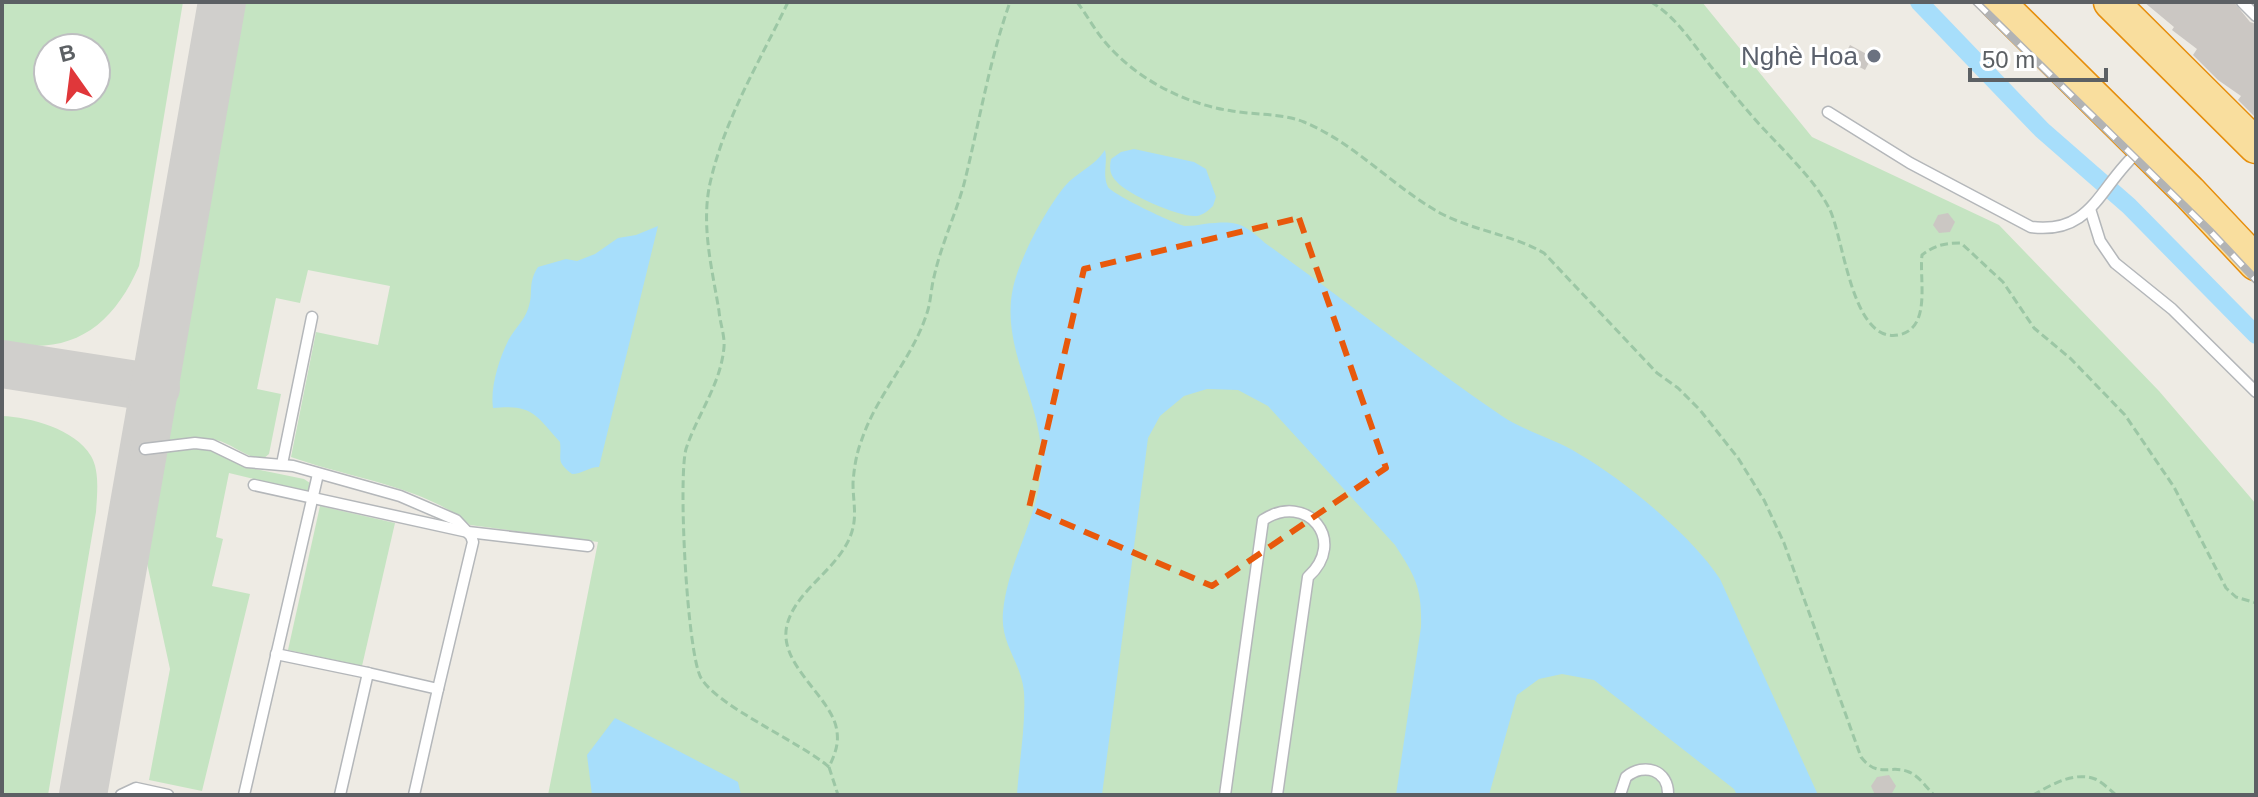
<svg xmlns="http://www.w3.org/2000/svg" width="2258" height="797" viewBox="0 0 2258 797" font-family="Helvetica,sans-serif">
	<rect width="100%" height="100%" fill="#eeebe4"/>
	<g fill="#c5e4c2" fill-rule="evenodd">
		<path d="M 2,2 L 183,2 L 139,266 C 112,328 70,357 2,342 ZM 48,48 L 96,48 L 96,96 L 48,96 Z"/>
		<path d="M 231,2 L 1702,2 L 1812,137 L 1999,225 L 2159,391 L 2256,504 L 2256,795 L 548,795 L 598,542 L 470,525 C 427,487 345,477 291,457 L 316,332 L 378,345 L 390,286 L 308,270 L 300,303 L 276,298 L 257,389 L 281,394 L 269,454 L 263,459 C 244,457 233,444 216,440 C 197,436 177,440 158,441 Z"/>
		<path d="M 2,416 C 30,417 75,429 91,456 C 100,471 97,495 96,512 L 48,795 L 2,795 Z"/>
		<polygon points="206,448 246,467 304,479 310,483 311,490 308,492 229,473 216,537 223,539 212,586 250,594 202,791 149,780 170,669 145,554 144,521 156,453"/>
		<polygon points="320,506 395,523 362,666 288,650"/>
	</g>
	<g fill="#a7defb">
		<path d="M 1134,149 L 1194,162 L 1206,169 L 1216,197 L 1213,206 C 1209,210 1203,215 1197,216 C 1181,218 1128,195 1117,182 C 1110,175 1109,169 1111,159 L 1121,152 Z"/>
		<path d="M 1105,150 C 1108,162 1102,175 1108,187 C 1112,194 1174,224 1185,226 C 1191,226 1198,225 1204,224 C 1235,221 1241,221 1265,243 C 1345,300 1421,361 1502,416 C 1526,432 1555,439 1579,454 C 1623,479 1693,537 1720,579 L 1818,795 L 1737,795 L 1734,789 L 1594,680 L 1562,674 L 1539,679 L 1517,695 L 1489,795 L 1396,795 L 1421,627 C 1422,589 1416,577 1395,545 L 1268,406 L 1238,390 L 1207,389 L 1184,396 L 1160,416 L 1148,438 L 1102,795 L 1017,795 C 1019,762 1026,725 1024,692 C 1021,661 1000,645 1003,612 C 1009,552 1046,511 1041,448 C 1036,393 1001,343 1013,288 C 1019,259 1046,209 1065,186 C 1077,172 1095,166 1105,150 Z"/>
		<path d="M 658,226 L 599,467 C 589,467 582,474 572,474 C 555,461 562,460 560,442 C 535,414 532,404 493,408 C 490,388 499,359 508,341 C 514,329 524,321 528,309 C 534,293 527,284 538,267 L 566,259 L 577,261 L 595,254 L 618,238 L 636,235 Z"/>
		<polygon points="615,718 738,782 741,795 592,795 587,755"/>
	</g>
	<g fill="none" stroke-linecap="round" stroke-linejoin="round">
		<polyline stroke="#a7defb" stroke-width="18" points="1919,2 2042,130 2129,206 2256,335"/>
		<g stroke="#d0cfcc" stroke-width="48">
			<polyline points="2,364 156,388"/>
			<polyline points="83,795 222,2"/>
		</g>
	</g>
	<g fill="#cbc7c3">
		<polygon points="2144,2 2234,2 2250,22 2256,24 2256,118 2238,100 2241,96 2218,80 2193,55 2197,49 2172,30 2174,27"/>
		<polygon points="1850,45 1872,57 1865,70 1843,58"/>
		<polygon points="1948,213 1955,222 1950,232 1939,233 1933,225 1938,215"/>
		<polygon points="1889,775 1896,786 1891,795 1875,795 1871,786 1877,777"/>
	</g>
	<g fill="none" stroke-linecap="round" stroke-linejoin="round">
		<g stroke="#b4b7ba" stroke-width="13">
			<g id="service">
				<polyline points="2242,2 2256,16"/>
				<path d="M 1828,112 L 1910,163 L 2031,227 C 2093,235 2100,184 2139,151"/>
				<polyline points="2090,209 2100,241 2115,263 2172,309 2256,392"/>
				<polyline points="145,449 195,443 212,445 247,462 293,466 400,496 456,520 471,536 473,542 438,689"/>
				<polyline points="282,464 312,317"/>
				<polyline points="254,485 468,532 588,546"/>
				<polyline points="276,654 368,673"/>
				<polyline points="121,795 136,788 168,795"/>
				<polyline points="244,795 318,474"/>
				<polyline points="340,795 368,673 438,689 414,795"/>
				<path d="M 1225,795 L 1263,520 C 1307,491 1348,541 1308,577 L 1277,795"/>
				<path d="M 1620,795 L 1626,777 C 1644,762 1669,770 1668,795"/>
			</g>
		</g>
		<g stroke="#e68e0c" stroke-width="37">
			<g id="trunk">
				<polyline points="1997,2 2189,192 2256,263"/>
				<polyline points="2111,2 2256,146"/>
			</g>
		</g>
		<g stroke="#9cc7a5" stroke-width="3" stroke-dasharray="8 4" stroke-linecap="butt">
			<path d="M 788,2 C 760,61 726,116 711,179 C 700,223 712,268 719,311 C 720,323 725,336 724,347 C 721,384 697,415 686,449 C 678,478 687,653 701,678 C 717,706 800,742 829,767 C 834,756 839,745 837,732 C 834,698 777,665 787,625 C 796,590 836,571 850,537 C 858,518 853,503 853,483 C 854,469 856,455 861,442 C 876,395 912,360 927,313 C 931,301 931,288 934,277 C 941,245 955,216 964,184 C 979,124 989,61 1010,2"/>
			<path d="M 1077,2 C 1087,15 1094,29 1105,42 C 1136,79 1185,104 1232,111 C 1255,115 1281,113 1304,122 C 1355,143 1394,188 1442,214 C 1475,231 1513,235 1544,253 L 1657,373 L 1678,388 L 1700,410 L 1738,458 L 1764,500 L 1784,543 L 1861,757 C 1878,779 1890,764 1909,772 C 1919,776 1926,787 1934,795"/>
			<path d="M 1651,2 C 1678,18 1694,46 1713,69 C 1726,85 1739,101 1752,116 C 1777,145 1814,177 1830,210 C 1844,240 1852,343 1898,335 C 1932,329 1919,280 1922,255 C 1935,245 1945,243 1961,243 L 2003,282 L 2034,328 L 2071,359 L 2125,415 L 2174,487 L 2226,588 L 2236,597 L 2256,603"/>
			<polyline points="829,767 838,795"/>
			<path d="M 2033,795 C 2051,785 2074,771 2095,779 C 2102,782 2110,790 2116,795"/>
		</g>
		<use href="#service" stroke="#fff" stroke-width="10"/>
		<use href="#trunk" stroke="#f9de9e" stroke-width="34"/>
		<g stroke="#b2b3b4" stroke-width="8">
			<polyline id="rail" points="1976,2 2210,231 2256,280"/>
		</g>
		<use href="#rail" stroke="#fff" stroke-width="5" stroke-dasharray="15" stroke-linecap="butt"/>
	</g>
	<path fill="none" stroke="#e8590c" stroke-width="6" stroke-dasharray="16 10" stroke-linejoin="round" d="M 1299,218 L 1386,468 L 1212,586 L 1029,508 L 1084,269 Z"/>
	<circle fill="#6b7280" stroke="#fff" stroke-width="3" cx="1874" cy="56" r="8"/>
	<g text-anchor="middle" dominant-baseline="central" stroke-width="6" stroke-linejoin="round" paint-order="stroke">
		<g font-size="26" fill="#5b616d" stroke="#fff" text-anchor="end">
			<text x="1858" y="56">Nghè Hoa</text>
		</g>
	</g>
	<rect width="2258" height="797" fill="none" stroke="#5c6064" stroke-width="8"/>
	<g transform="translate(72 72) rotate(346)"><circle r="38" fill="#ffffff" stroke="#bebfc1" stroke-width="2"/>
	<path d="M0-6L14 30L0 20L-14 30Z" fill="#e0373a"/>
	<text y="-12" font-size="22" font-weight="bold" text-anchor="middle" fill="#5c6064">B</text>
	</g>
	<path d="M1970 68v12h136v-12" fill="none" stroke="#5c6064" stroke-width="4"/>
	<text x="1982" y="68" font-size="24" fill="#5c6064" stroke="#ffffff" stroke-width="6" paint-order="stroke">50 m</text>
</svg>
